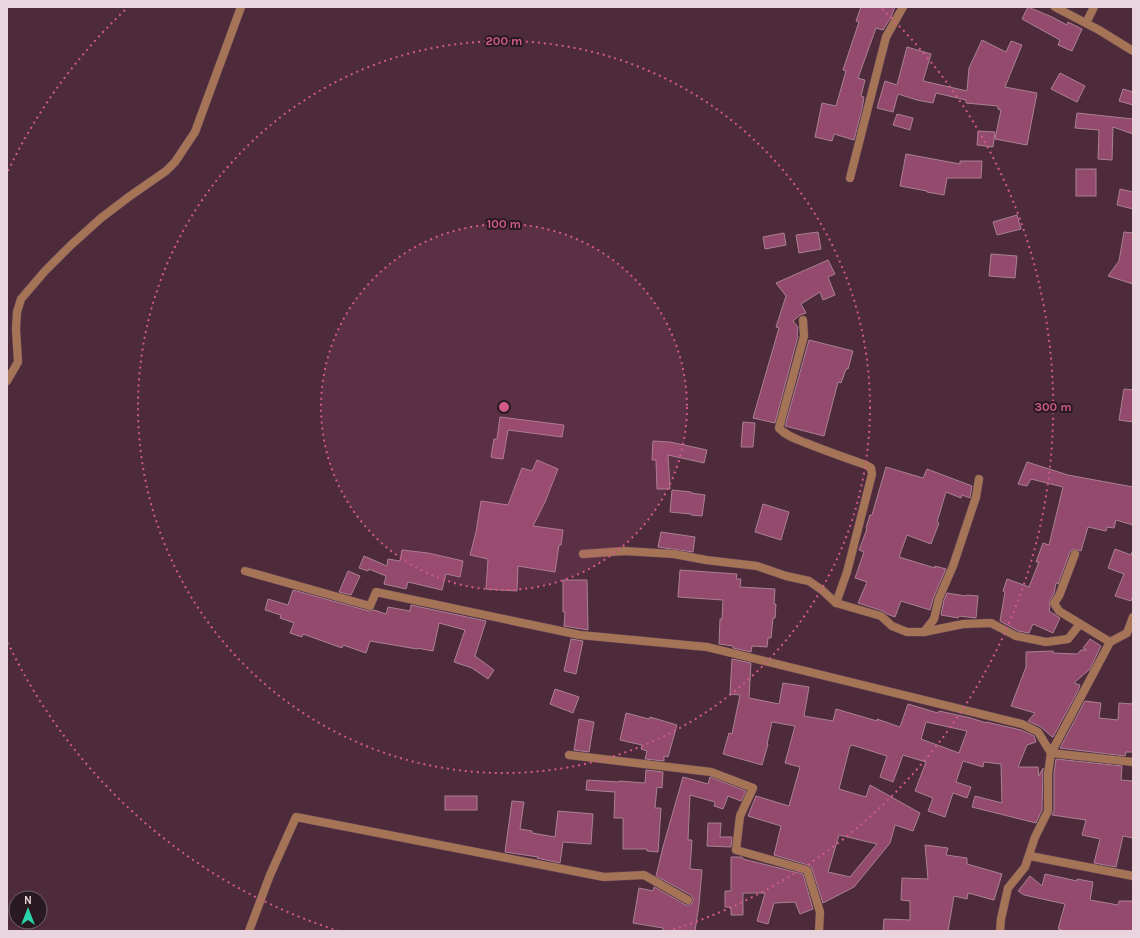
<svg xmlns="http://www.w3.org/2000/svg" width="1140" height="938" viewBox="0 0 1140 938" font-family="Karla,sans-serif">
	<rect width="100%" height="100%" fill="#4d2b3b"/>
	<g fill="#934a6d" stroke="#aa8193" fill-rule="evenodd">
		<polygon points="861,7 895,7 891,17 883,30 876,28 858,78 865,80 861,96 864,97 862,109 854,140 834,134 832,141 815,137 822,103 836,106 846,71 843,70 859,22 856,21"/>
		<polygon points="1028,7 1052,17 1067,25 1068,22 1082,29 1072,51 1058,45 1060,40 1022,19"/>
		<polygon points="982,40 1006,52 1011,41 1022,45 1005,87 1037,93 1027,145 995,139 1001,110 998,109 998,106 966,103 966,100 936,93 933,103 917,100 898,94 893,112 877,108 885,81 897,85 907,47 931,54 923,81 967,91 969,68"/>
		<polygon points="1060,73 1085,86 1077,102 1051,89"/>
		<polygon points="1123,89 1133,92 1133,105 1119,101"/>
		<polygon points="1077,113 1133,119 1133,134 1113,127 1112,160 1098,159 1099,130 1075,128"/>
		<polygon points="897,114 913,118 910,130 893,125"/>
		<polygon points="978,131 995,132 993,147 977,145"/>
		<polygon points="906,154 960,164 960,161 982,161 981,178 947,178 944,195 927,192 927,191 900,186"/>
		<rect x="1076" y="169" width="20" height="27"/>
		<polygon points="1120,189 1133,192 1133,209 1117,205"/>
		<polygon points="1017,215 1021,229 997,235 993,222"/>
		<polygon points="818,232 821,249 799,253 796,235"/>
		<polygon points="1124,232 1133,233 1133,284 1108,276 1119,261"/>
		<polygon points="784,233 786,245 765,249 763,237"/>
		<polygon points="991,254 1017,256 1015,278 989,276"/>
		<polygon points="828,260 835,274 828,277 835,295 823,300 820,292 801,304 806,313 800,315 793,321 798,327 797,335 798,336 775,423 753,418 779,328 776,327 786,296 776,283"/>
		<polygon points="809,340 853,351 848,369 846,369 841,383 838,382 824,436 785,426"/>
		<polygon points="1124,389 1133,390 1133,422 1119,420"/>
		<polygon points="500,417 564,425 562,437 508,430 503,459 495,458 491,457 494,439 497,439"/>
		<polygon points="743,422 755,423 753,447 741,447"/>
		<polygon points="653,441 670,442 707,450 704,463 668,455 670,489 657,489 656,460 652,460"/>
		<polygon points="537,460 558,469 545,502 533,526 563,530 561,545 559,545 555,572 518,566 517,591 486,589 488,559 470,555 476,532 481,501 508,505 522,468 532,471"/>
		<polygon points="1027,462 1068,475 1133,487 1133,525 1116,520 1114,528 1107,527 1106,531 1088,527 1081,551 1073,549 1070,552 1058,584 1056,583 1054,594 1049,602 1050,607 1049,611 1060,618 1053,633 1033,624 1029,633 1018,631 1000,621 1005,592 1003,591 1007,579 1029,587 1039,562 1036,562 1043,543 1049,545 1063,487 1031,479 1027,486 1018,484"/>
		<polygon points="886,467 923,478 927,469 972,486 970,498 962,495 961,498 946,492 937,522 939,523 931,544 907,535 899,557 935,568 935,566 946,569 934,596 930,610 901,601 895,617 887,614 883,611 858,603 867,582 855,578 864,552 859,550 867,529 866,528 870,515 872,515"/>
		<polygon points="672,490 691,492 691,493 705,495 702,516 691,515 691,514 670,512"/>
		<polygon points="763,504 789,512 781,540 755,532"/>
		<polygon points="661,532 695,537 693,552 658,547"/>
		<polygon points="1115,549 1131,555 1132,552 1133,552 1133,595 1131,601 1115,596 1124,574 1108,568"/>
		<polygon points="402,550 428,553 463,561 460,577 446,574 442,590 408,582 406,589 384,584 386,576 369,569 368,571 359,568 364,556 387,566 388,559 400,561"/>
		<polygon points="680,570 737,574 736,579 741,579 740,587 775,589 774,604 776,604 775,618 773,618 771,638 768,638 767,647 752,646 751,652 733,648 733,646 719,644 720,619 722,619 723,600 678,597"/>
		<polygon points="348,571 360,576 351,595 339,592"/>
		<polygon points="563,580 587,580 588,630 564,626 565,612 563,612"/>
		<polygon points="293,590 369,611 374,610 386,614 388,607 410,611 411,605 486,621 475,656 494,670 488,679 472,668 454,662 465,630 439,623 433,651 417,648 417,649 370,641 366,653 343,645 342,648 303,634 302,637 290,633 294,623 280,618 281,615 265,610 268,599 288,605"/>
		<polygon points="947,593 966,596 967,595 978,596 976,618 959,616 958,618 941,615 944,600"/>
		<polygon points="571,639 583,641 576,674 564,671"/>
		<polygon points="1090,639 1101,646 1090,669 1074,683 1080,685 1078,691 1053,737 1052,737 1041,727 1028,721 1035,713 1011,706 1026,667 1026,652 1053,651 1053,653 1077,654 1081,650 1087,650 1083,648"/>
		<path d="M 732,659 L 751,663 L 749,698 L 779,704 L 783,683 L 809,687 L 804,716 L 833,721 L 836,709 L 877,721 L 877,719 L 900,727 L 908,704 L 938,713 L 939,711 L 971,718 L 986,723 L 986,722 L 1021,730 L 1034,736 L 1036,742 L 1027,745 L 1018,767 L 1038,767 L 1039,776 L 1043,768 L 1042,810 L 1036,823 L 972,807 L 975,796 L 1002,803 L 1001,764 L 984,762 L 983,767 L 963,761 L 956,782 L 971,787 L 967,798 L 953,793 L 945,817 L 928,811 L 933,798 L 915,791 L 926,762 L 903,755 L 893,782 L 880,777 L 887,756 L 852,745 L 851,746 L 850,746 L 839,789 L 866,797 L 870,785 L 920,813 L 913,831 L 895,825 L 890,843 L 854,887 L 823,903 L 811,866 L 808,865 L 774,855 L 781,826 L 748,816 L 756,796 L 789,806 L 800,767 L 785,763 L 795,726 L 772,722 L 767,744 L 768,744 L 762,765 L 723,754 L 729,733 L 732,734 L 740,695 L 730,694 ZM 926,722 L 967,731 L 959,753 L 921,739 ZM 839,835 L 877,844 L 850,877 L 828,872 Z"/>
		<polygon points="555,689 579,697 573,713 550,704"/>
		<polygon points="1085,701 1101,703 1099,718 1118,720 1119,703 1133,704 1133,752 1126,752 1125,756 1060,748"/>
		<polygon points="626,713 649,719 650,717 677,725 668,757 664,756 664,761 645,759 647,751 641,749 642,745 620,740"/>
		<polygon points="579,719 594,722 589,752 574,750"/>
		<polygon points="1056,759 1122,766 1121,780 1133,781 1133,838 1123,836 1116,867 1094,863 1100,839 1082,835 1086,820 1052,815 1054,811 1054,774"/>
		<polygon points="646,770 663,772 662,788 657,787 655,808 661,808 658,852 647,851 647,849 623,849 623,818 614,818 615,792 586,790 587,780 619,782 619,781 645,783"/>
		<polygon points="683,777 708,784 710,777 746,791 741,801 728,796 723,809 714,806 715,802 690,795 688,840 692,840 690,869 702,870 699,904 695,931 663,931 663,928 633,923 639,888 653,891 654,887 686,905 690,905 693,902 693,898 691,895 656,876 663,847"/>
		<rect x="445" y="796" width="32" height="14"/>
		<polygon points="512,801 524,802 520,829 532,831 532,833 555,837 558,811 593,814 591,844 563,842 560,863 537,858 538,857 505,852"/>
		<polygon points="708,823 721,823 720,837 732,837 731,847 707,846"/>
		<polygon points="925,845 948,848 946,855 967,858 967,864 1002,874 994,900 968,893 967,899 954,896 948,931 883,931 884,919 910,920 910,901 901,900 902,878 928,879"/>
		<polygon points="731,857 742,857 743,859 803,874 813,909 800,914 795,902 774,903 768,924 757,921 765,893 743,893 743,915 731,915 731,907 725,907 725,891 731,891"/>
		<polygon points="1045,874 1077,881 1077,879 1093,882 1090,900 1118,905 1119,901 1133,901 1133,931 1065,931 1058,929 1065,904 1024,895 1018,891 1030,876 1042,886"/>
	</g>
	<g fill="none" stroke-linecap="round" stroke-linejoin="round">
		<g stroke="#694958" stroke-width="9">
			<g id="minor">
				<polyline points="1055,7 1099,30 1133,51"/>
				<polyline points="1086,23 1094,7"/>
				<polyline points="850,178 886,37 903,7"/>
				<path d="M 803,320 L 804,336 L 779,428 C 786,436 796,439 806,443 C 826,451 846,458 866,465 L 871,468 L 872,474 L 847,572 L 836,603"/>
				<polyline points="7,381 18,362 16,329 17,312 21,299 45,271 71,245 101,218 130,196 166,171 175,162 195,132 241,7"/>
				<polyline points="583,554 624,551 674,554 706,560 757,566 786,576 809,581 822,590 836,603 881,616 892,626 907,632 924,632 963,624 991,623 1016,636 1046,642 1068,639 1080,624"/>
				<polyline points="1075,554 1059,596 1054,603 1059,611 1110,642"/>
				<polyline points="245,571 370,606 376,592 580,635 707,647 1022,724 1038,732 1051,753 1133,762"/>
				<polyline points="924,632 934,619 939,598 953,566 976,497 979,479"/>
				<polyline points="569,755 711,772 753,788 740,816 736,850 807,870 820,912 819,931"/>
				<polyline points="1030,856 1133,876"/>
				<polyline points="249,931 270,875 296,817 604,877 644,875 688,900"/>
				<polyline points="1000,931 1001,919 1008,888 1025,867 1035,837 1048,811 1048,774 1051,753 1110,642 1127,633 1133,617"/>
			</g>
		</g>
		<use href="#minor" stroke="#a57457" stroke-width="8"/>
	</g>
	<circle cx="504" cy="407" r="183" fill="#d05a88" fill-opacity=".12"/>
	<g fill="none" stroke="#d05a88" stroke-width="2" stroke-dasharray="2 4">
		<circle cx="504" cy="407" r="183"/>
		<circle cx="504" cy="407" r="366"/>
		<path d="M339 931A549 549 0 0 1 8 643M8 171A549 549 0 0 1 126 9M882 9A549 549 0 0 1 669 931"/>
	</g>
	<circle cx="504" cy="407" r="6" fill="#d05a88" stroke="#291920" stroke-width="2"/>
	<g font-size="12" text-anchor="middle" font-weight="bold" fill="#d05a88" stroke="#291920" stroke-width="4" stroke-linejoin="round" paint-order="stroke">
		<text x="504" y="45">200 m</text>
		<text x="504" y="228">100 m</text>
		<text x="1053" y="411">300 m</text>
	</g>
	<rect width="1140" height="938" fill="none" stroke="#ead4dd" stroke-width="16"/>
	<g transform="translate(28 910)"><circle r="19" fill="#291920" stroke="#76646c"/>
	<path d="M0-3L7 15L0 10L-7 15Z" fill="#2bd5ac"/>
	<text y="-6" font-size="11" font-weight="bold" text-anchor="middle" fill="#ead4dd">N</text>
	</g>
</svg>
